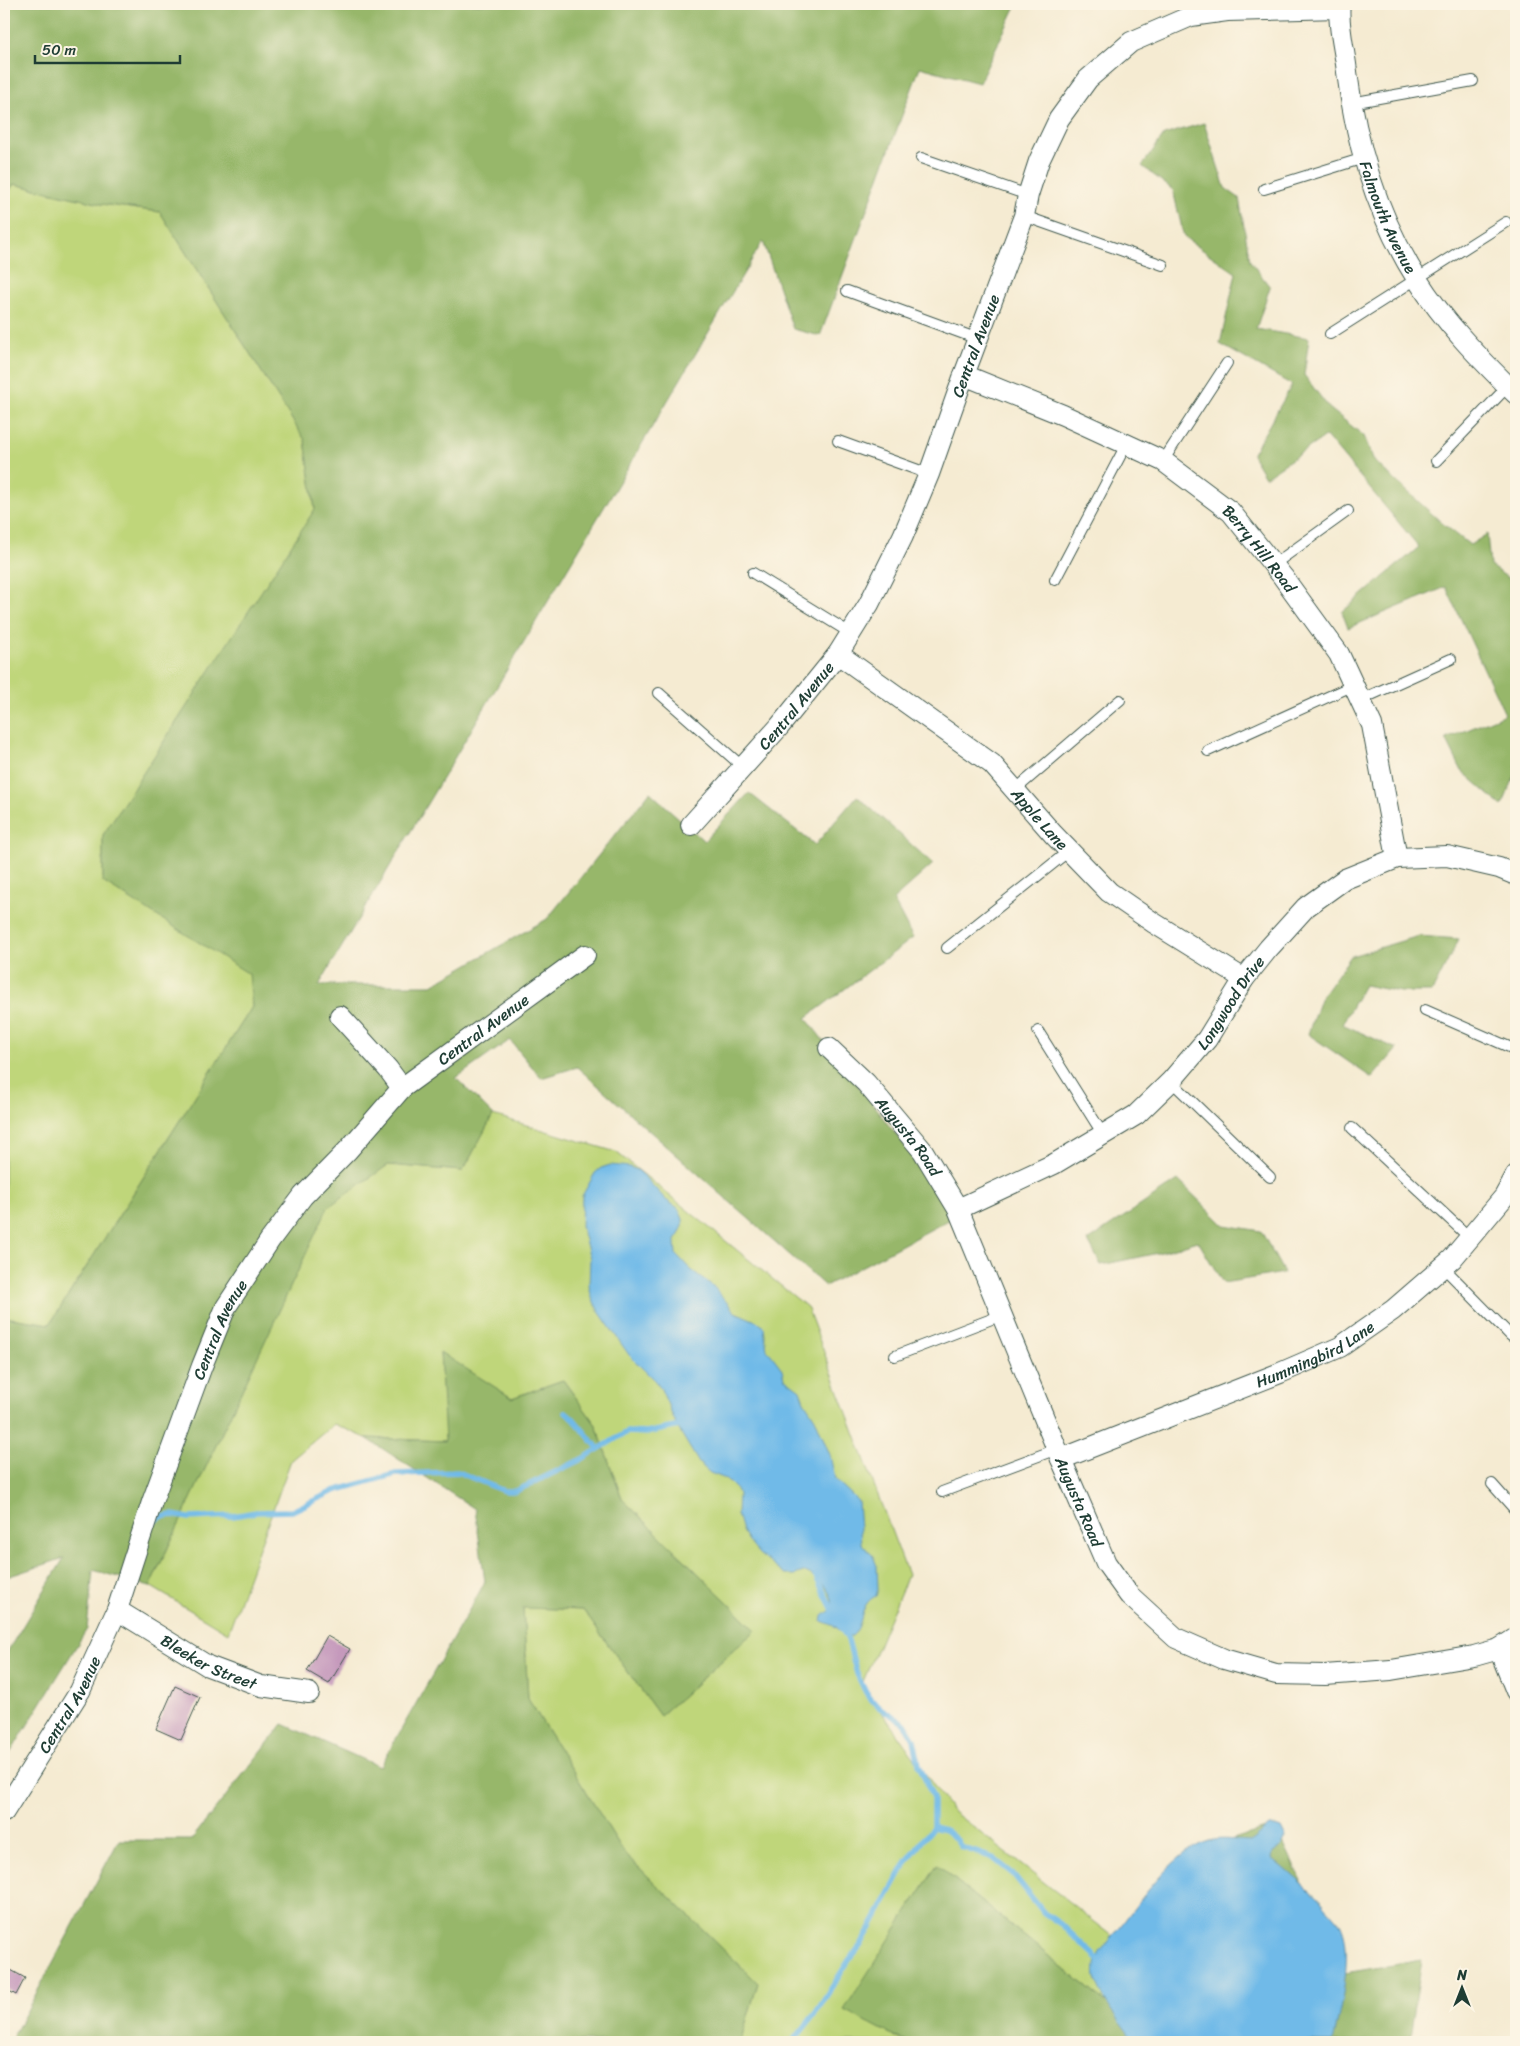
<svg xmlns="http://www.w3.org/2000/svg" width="1520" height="2046" viewBox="0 0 1520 2046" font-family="Sriracha,sans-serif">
	<rect width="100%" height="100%" fill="#fcf5e5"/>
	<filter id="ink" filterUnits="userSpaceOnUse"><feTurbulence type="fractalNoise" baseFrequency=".02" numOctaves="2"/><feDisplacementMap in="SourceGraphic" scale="10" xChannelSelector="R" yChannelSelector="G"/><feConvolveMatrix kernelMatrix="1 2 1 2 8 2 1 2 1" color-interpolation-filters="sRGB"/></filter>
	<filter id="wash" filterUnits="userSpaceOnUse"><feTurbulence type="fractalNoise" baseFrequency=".0096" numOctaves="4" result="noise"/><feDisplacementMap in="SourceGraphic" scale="20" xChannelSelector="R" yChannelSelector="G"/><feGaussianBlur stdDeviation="1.12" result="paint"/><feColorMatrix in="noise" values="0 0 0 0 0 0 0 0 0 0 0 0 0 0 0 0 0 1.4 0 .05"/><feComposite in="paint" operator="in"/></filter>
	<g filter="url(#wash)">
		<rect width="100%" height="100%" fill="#f5ebd2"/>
		<g fill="#bfd67a" stroke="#6f8a57">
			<polygon points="14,184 101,204 160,212 305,440 315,510 103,835 103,882 250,974 252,1007 50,1324 4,1317 4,198"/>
			<polygon points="493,1115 616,1152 807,1307 908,1575 862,1684 951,1810 1114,1937 1106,2003 937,1865 845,2010 906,2042 740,2042 758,1983 625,1854 528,1699 523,1607 583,1610 660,1716 756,1630 622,1499 596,1425 563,1380 512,1398 440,1353 446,1441 366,1438 334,1424 291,1460 228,1633 150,1586 328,1206 388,1165 463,1171"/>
		</g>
		<g fill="#97b76a" stroke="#5b7a4f">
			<polygon points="4,4 1017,4 979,83 920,67 820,336 793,329 763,241 319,985 432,985 547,919 650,792 704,841 749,793 815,845 857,796 933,864 893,900 913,938 806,1018 958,1215 825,1286 577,1067 541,1078 510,1040 456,1078 493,1115 463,1171 388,1165 328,1207 150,1586 93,1570 87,1629 4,1763 4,1657 64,1558 4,1578 4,1317 50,1324 252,1007 249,974 103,882 103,835 315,509 305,440 160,212 101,204 14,184 4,198"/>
			<polygon points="1204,123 1225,188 1239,198 1250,261 1270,287 1256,329 1309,338 1304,375 1329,408 1364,436 1374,461 1442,523 1470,545 1487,534 1490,566 1516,583 1516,773 1502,806 1462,771 1446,739 1505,714 1446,587 1348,628 1342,612 1419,547 1326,436 1265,477 1252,455 1292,385 1220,344 1236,273 1184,237 1173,190 1142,166 1164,135"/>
			<polygon points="1419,936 1459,939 1432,992 1400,992 1364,985 1342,1024 1397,1049 1372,1078 1308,1034 1320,999 1351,956"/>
			<polygon points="1178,1180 1224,1225 1261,1231 1284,1273 1223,1283 1198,1241 1158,1253 1101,1265 1088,1241"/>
			<polygon points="440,1352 512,1398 563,1380 596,1425 622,1499 756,1630 660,1716 583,1610 523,1608 528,1699 625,1854 758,1983 740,2042 10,2042 119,1840 191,1840 283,1724 380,1767 485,1582 475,1509 366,1438 445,1441"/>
			<polygon points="1275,1826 1345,1973 1422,1960 1410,2037 1426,2042 906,2042 844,2010 937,1865 1106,2003 1114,1937 1185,1854"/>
		</g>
		<g fill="#6fbae8" stroke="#477c8e">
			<path d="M 610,1165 L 630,1167 L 639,1171 L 666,1200 L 678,1208 L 683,1219 L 683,1226 L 675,1243 L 676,1254 L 690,1269 L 713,1286 L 735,1312 L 758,1322 L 764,1327 L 767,1349 L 782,1369 L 784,1378 L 800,1390 L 804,1401 L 815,1418 L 830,1455 L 835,1479 L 858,1501 L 861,1543 L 873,1556 L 877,1566 L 878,1589 L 876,1596 C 858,1604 865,1625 852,1636 L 846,1636 L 836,1627 L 822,1621 L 823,1616 C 826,1613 831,1611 832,1608 C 836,1594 815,1573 803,1572 L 795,1575 L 785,1575 L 759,1554 L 748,1541 L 742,1531 L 737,1514 L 738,1494 L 736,1489 L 726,1479 L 710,1473 L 699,1463 L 678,1428 L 661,1389 L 655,1381 L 629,1355 L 598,1310 L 592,1298 L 589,1286 L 590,1258 L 581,1226 L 582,1196 L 595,1173 L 601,1168 Z"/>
			<path d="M 1269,1826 L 1275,1826 L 1281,1828 L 1286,1838 L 1282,1846 L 1273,1852 L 1272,1858 C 1287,1870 1333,1909 1341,1925 C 1354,1952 1340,2013 1333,2042 L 1134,2042 C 1118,2015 1083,1986 1100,1952 C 1128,1920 1168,1852 1209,1841 C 1223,1837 1237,1841 1251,1841 Z"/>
		</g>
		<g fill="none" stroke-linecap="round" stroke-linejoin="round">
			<g stroke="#6fbae8" stroke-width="5.5">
				<polyline points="566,1412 572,1417 598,1448"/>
				<polyline points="152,1522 161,1517 172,1515 189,1518 233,1516 256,1512 292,1511 334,1491 396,1474 458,1472 504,1491 516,1491 582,1459 627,1432 646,1433 684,1425"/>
				<polyline points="812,1569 835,1614"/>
				<polyline points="933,1827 945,1830 957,1840 961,1847 993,1858 1013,1874 1044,1913 1062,1925 1102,1963"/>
				<polyline points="793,2042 817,2011 849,1960 861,1945 907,1861 933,1827 933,1798 919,1765 914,1739 905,1724 877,1706 866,1693 857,1674 848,1640 842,1629"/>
			</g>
		</g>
		<g id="blocks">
			<g fill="#c599bc">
				<polygon points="327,1636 350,1649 329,1684 307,1671"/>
				<polygon points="175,1686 200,1697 181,1740 156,1729"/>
				<polygon points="9,1969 25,1978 16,1995 4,1988 4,1978"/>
			</g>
		</g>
	</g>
	<g filter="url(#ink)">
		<use href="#blocks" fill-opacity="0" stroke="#3f574c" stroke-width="1"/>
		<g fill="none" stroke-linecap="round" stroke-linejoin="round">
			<g stroke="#3f574c" stroke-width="12">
				<g id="lane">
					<polyline points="1351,103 1473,81"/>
					<polyline points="921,158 1028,195"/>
					<polyline points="1264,189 1364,158"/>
					<polyline points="1024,216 1163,265"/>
					<polyline points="847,291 978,339"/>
					<polyline points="1330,334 1506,222"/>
					<polyline points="838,441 929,474"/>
					<polyline points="1163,461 1227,363"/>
					<polyline points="1436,461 1508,386"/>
					<polyline points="1273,565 1348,511"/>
					<polyline points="753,573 852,634"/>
					<polyline points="1055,580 1126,445"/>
					<polyline points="659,693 744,768"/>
					<polyline points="1360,700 1451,659"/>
					<polyline points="1208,751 1354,685"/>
					<polyline points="1015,790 1120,700"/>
					<polyline points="947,948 1070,850"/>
					<polyline points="1425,1010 1516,1050"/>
					<polyline points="1038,1031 1104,1136"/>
					<polyline points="1171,1081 1270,1177"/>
					<polyline points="1352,1128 1470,1238"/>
					<polyline points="1443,1267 1511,1336"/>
					<polyline points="895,1356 1002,1315"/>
					<polyline points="1492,1484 1516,1511"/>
					<polyline points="942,1492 1057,1449"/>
				</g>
			</g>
			<g stroke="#3f574c" stroke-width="22">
				<g id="street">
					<path id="s1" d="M 1340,4 C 1337,24 1345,51 1347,72 C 1356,144 1378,217 1417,279 C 1444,322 1480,359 1516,394"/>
					<path id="s2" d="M 964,375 L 1063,415 L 1163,461 L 1231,512 L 1283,577 L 1339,654 L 1372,725 L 1397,858"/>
					<path id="s3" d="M 838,654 L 992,764 L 1053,834 L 1109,892 L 1154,923 L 1244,979"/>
					<path id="s4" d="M 691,825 L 779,727 L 838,654 L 869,604 L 903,536 L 929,474 L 964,375 L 1024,216 L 1028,195 L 1039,161 L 1059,119 L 1088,79 L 1131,42 L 1191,16 L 1227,11 L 1339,8"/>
					<polyline points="340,1016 388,1069 402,1088"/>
					<path id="s5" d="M 829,1048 L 866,1083 L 923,1151 L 958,1209 L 1061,1459 L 1106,1563 L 1129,1595 L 1176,1638 L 1224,1659 L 1276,1674 L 1325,1675 L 1391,1670 L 1474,1656 L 1499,1649 L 1516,1638"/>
					<path id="s6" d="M 958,1209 L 1054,1164 L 1136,1115 L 1171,1081 L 1207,1039 L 1244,979 L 1268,949 L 1306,907 L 1345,879 L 1397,858 L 1447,856 L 1499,868 L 1516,875"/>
					<path id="s7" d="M 1061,1459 L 1280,1373 L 1340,1347 L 1393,1310 L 1452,1259 L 1504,1197 L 1516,1175"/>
					<path id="s8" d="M 117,1610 L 208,1666 L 261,1686 L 309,1693"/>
					<polyline points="1499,1649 1516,1691"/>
					<path id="s9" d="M 4,1812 L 80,1691 L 117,1610 L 152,1502 L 202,1366 L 226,1307 L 270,1240 L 303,1196 L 348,1150 L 402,1088 L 585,955"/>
				</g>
			</g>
			<use href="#lane" stroke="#fff" stroke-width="10"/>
			<use href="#street" stroke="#fff" stroke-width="20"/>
		</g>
	</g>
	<g text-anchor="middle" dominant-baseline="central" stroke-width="4" stroke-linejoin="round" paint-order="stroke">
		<g font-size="16" fill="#1f3d34" stroke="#fcf5e5">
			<text stroke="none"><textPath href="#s1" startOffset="220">Falmouth Avenue</textPath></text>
			<text stroke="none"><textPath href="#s4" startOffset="564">Central Avenue</textPath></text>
			<text stroke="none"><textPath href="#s2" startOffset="348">Berry Hill Road</textPath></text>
			<text stroke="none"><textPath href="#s4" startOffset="159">Central Avenue</textPath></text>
			<text stroke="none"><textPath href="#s3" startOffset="262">Apple Lane</textPath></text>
			<text stroke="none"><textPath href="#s6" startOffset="349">Longwood Drive</textPath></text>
			<text stroke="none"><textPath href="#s9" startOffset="936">Central Avenue</textPath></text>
			<text stroke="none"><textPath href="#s5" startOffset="119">Augusta Road</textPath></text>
			<text stroke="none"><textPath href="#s9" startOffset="531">Central Avenue</textPath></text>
			<text stroke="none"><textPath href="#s7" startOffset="275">Hummingbird Lane</textPath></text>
			<text stroke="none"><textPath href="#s5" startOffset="524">Augusta Road</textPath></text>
			<text stroke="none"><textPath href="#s8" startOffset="106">Bleeker Street</textPath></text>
			<text stroke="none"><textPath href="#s9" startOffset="126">Central Avenue</textPath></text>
		</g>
	</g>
	<rect width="1520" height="2046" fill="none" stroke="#fcf5e5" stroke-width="20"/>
	<g transform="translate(1462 1988)" stroke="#fcf5e5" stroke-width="4" paint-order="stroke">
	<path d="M0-4L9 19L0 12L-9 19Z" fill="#1f3d34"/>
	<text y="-8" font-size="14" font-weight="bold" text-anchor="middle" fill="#1f3d34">N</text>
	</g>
	<path d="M35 55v8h145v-8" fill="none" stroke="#1f3d34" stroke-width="2.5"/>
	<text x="42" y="55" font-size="15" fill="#1f3d34" stroke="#fcf5e5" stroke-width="4" paint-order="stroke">50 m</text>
</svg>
